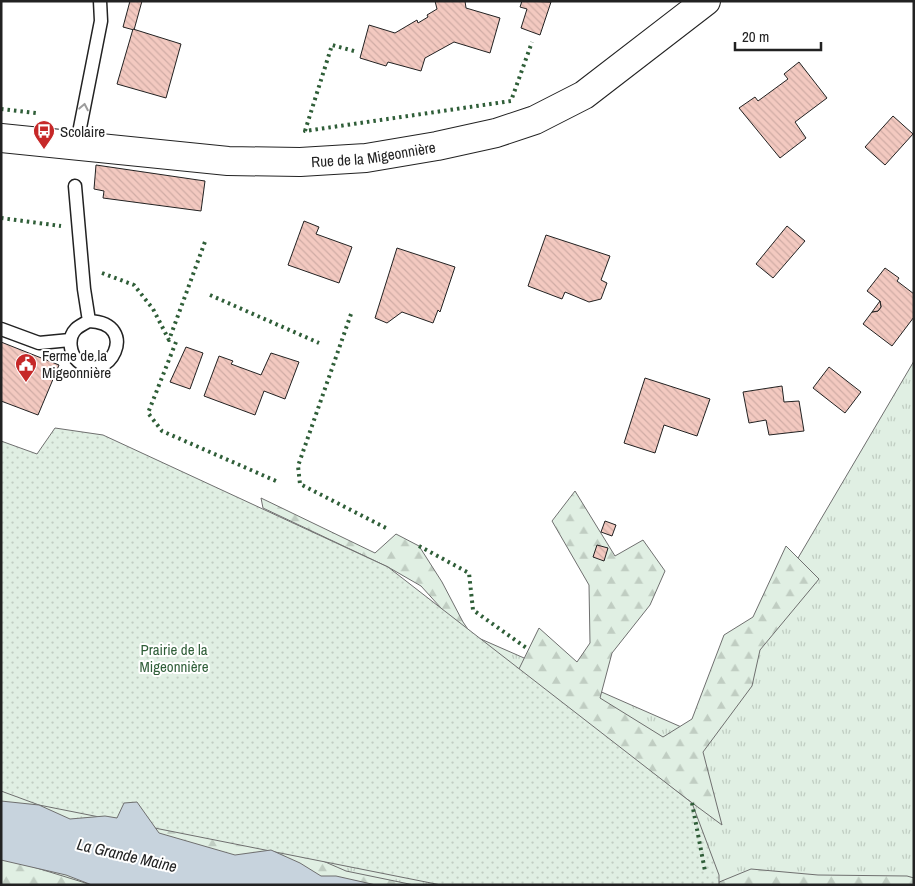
<svg xmlns="http://www.w3.org/2000/svg" width="915" height="886" viewBox="0 0 915 886" font-family="'Archivo Narrow',sans-serif">
	<defs>
		<pattern id="grass-tufts" width="24" height="20" patternUnits="userSpaceOnUse" patternTransform="scale(1.25)"><rect width="24" height="20" fill="#e0efe3"/><path d="M3 7l-1-3M5 7V3M7 7l1-3M15 17l-1-3M17 17v-4M19 17l1-3" fill="none" stroke="#c0cdc2"/></pattern>
		<pattern id="forest-firs" width="22" height="20" patternUnits="userSpaceOnUse" patternTransform="scale(1.25)"><rect width="22" height="20" fill="#e0efe3"/><path d="M5 1l3.5 6h-7zM16 11l3.5 6h-7z" fill="#c0cdc2"/></pattern>
		<pattern id="park-dots" width="8" height="8" patternUnits="userSpaceOnUse" patternTransform="scale(1.25)"><rect width="8" height="8" fill="#e0efe3"/><path d="M2 2h.1M6 6h.1" fill="none" stroke="#c0cdc2" stroke-width="1.8" stroke-linecap="round"/></pattern>
		<pattern id="building-back-hatch" width="6" height="6" patternUnits="userSpaceOnUse" patternTransform="scale(1.25)"><rect width="6" height="6" fill="#f3c9c0"/><path d="M-1 5l2 2M0 0l6 6M5-1l2 2" fill="none" stroke="#d0aca5"/></pattern>
	</defs>
	<rect width="100%" height="100%" fill="#fff"/>
	<polygon fill="url(#grass-tufts)" stroke="#6f6f6f" points="914,361 914,885 1,885 1,460 116,479 695,733"/>
	<g fill="url(#forest-firs)" stroke="#6f6f6f">
		<polygon points="575,491 615,556 643,540 665,571 650,605 612,653 600,698 663,737 692,719 724,635 753,617 786,546 819,579 760,650 752,686 703,752 722,825 517,673 539,628 577,662 590,643 589,585 552,521"/>
		<polygon points="261,498 375,553 396,534 419,546 442,582 463,622 491,663 421,586 388,567 263,508"/>
		<polygon points="155,792 277,841 346,871 414,885 316,885 125,838"/>
		<polygon points="1,857 92,885 1,885"/>
		<polygon points="751,869 818,875 907,876 914,878 914,885 712,885"/>
	</g>
	<polygon fill="url(#park-dots)" stroke="#6f6f6f" points="55,428 103,435 388,567 692,803 719,875 719,885 441,885 39,805 1,791 1,441 37,454"/>
	<polygon fill="#c7d3dd" stroke="#6f6f6f" points="1,801 39,805 70,819 105,816 117,818 124,803 137,802 159,833 235,855 271,850 300,863 321,876 336,876 376,885 92,885 66,875 1,860"/>
	<g fill="url(#building-back-hatch)" stroke="#222">
		<polygon points="130,1 142,1 134,30 123,27"/>
		<polygon points="435,1 465,1 466,8 500,18 490,53 454,42 425,58 421,71 388,62 386,66 360,58 369,25 395,33 417,20 418,23 428,17 427,15 437,9"/>
		<polygon points="522,1 551,2 540,35 521,28 527,9 520,7"/>
		<polygon points="133,29 181,44 166,98 117,84"/>
		<polygon points="799,62 827,98 795,122 806,138 780,158 739,108 755,97 758,101 788,79 784,74"/>
		<polygon points="893,116 913,134 885,165 865,147"/>
		<polygon points="96,165 205,181 201,211 103,198 104,191 94,189"/>
		<polygon points="304,221 319,227 316,234 352,247 339,283 288,265"/>
		<polygon points="787,226 805,241 773,278 756,264"/>
		<polygon points="546,235 610,256 601,280 607,283 601,299 589,302 565,292 562,299 528,286"/>
		<polygon points="397,248 455,267 440,312 438,310 433,323 402,312 387,323 375,318"/>
		<polygon points="885,268 899,278 897,281 914,294 914,317 892,346 863,324 872,312 878,311 881,307 880,301 867,291"/>
		<polygon points="880,301 881,307 878,311 872,312"/>
		<polygon points="1,342 59,365 38,415 1,401"/>
		<polygon points="186,347 203,353 190,389 170,382"/>
		<polygon points="271,353 299,362 285,399 264,391 255,415 204,396 219,356 233,361 231,364 261,375"/>
		<polygon points="829,367 861,392 845,413 813,388"/>
		<polygon points="645,378 710,399 697,436 664,425 655,453 624,443"/>
		<polygon points="782,386 784,402 799,401 804,431 769,435 766,420 749,423 743,392"/>
		<polygon points="605,521 616,525 612,536 601,532"/>
		<polygon points="597,545 608,548 604,561 593,557"/>
	</g>
	<g fill="none" stroke-linecap="round" stroke-linejoin="round">
		<g stroke="#222" stroke-width="15">
			<g id="service">
				<polyline points="76,148 101,21 100,1"/>
				<path d="M 75,186 L 84,289 L 89,321 C 85,323 79,326 76,329 C 67,338 70,354 78,361 C 108,388 142,323 89,321"/>
				<polyline points="1,329 39,343 70,340"/>
			</g>
		</g>
		<g stroke="#222" stroke-width="30">
			<g id="tertiary">
				<path id="s1" d="M 1,138 L 228,161 L 300,162 L 366,158 L 437,146 L 496,133 L 535,120 L 584,95 L 706,1"/>
			</g>
		</g>
		<use href="#service" stroke="#fff" stroke-width="12"/>
		<use href="#tertiary" stroke="#fff" stroke-width="28"/>
		<g stroke="#2f5e38" stroke-width="4" stroke-dasharray="2.5 4" stroke-linecap="butt">
			<polyline points="354,51 332,45 305,131 511,101 532,42"/>
			<polyline points="1,109 36,113"/>
			<polyline points="1,218 61,226"/>
			<polyline points="102,273 134,285 153,309 169,340 206,239"/>
			<polyline points="210,295 319,343"/>
			<polyline points="351,314 298,466 300,484 388,529"/>
			<polyline points="176,342 148,413 162,431 276,481"/>
			<polyline points="419,546 469,573 473,610 528,649"/>
			<polyline points="692,803 705,871"/>
		</g>
	</g>
	<defs><path id="oneway-chevron" d="M-2-3.5L2.5 0L-2 3.5" fill="none" stroke-width="1.6" stroke-linecap="round" stroke-linejoin="round" transform="scale(1.25)"/></defs>
	<use stroke="#9c9c9c" href="#oneway-chevron" transform="translate(84 107) rotate(-79)"/>
	<defs>
		<g id="bus-pin" transform="scale(1.125)"><path d="M0 17L-7.5 6A9.5 9.5 0 1 1 7.5 6Z" fill="#c62828" stroke="#fff"/><path d="M-5-6H5V4H4V6H2V4H-2V6H-4V4H-5ZM-3.5-4V0h7V-4ZM-3.5 1.2v1.5H-2V1.2ZM2 1.2v1.5H3.5V1.2Z" fill="#fff"/></g>
		<g id="civic-pin" transform="scale(1.125)"><path d="M0 17L-7.5 6A9.5 9.5 0 1 1 7.5 6Z" fill="#c62828" stroke="#fff"/><path d="M-.6-6.5H3V-4.5H.6V-3L4-1V1h2V6H-6V1h2V-1L-.6-3ZM-1.2 2.5V6h2.4V2.5Z" fill="#fff"/></g>
	</defs>
	<g fill-rule="evenodd">
		<use href="#bus-pin" x="44" y="131"/>
		<use href="#civic-pin" x="26" y="364"/>
	</g>
	<g text-anchor="middle" dominant-baseline="central" stroke-width="4" stroke-linejoin="round" paint-order="stroke">
		<g font-size="15" fill="#222" stroke="#fff" text-anchor="start">
			<text x="60" y="131">Scolaire</text>
			<text x="42" y="355">Ferme de la<tspan x="42" dy="17">Migeonnière</tspan></text>
		</g>
		<g font-size="15" fill="#222" stroke="#fff">
			<text stroke="none"><textPath href="#s1" startOffset="374">Rue de la Migeonnière</textPath></text>
		</g>
		<g font-size="15" fill="#2f5e38" stroke="#fff">
			<text x="174" y="649">Prairie de la<tspan x="174" dy="17">Migeonnière</tspan></text>
		</g>
		<g font-size="16" font-style="italic" fill="#222" stroke="#fff">
			<text transform="translate(127 855) rotate(13)">La Grande Maine</text>
		</g>
	</g>
	<rect width="915" height="886" fill="none" stroke="#222222" stroke-width="5"/>
	<path d="M735 42v8h86v-8" fill="none" stroke="#222222" stroke-width="2.5"/>
	<text x="742" y="42" font-size="15" fill="#222222" stroke="#ffffff" stroke-width="4" paint-order="stroke">20 m</text>
</svg>
